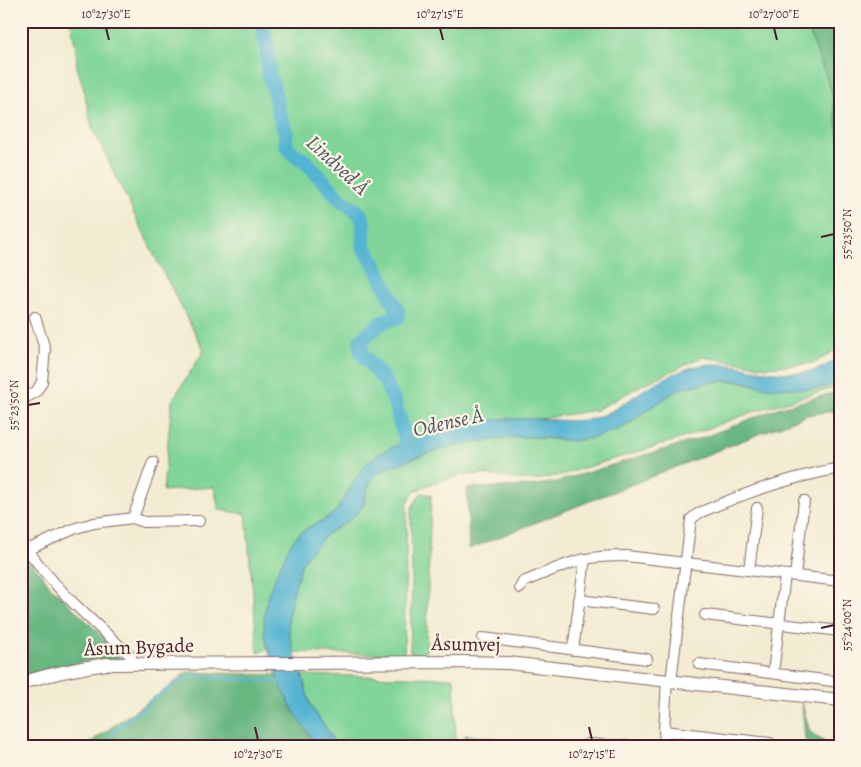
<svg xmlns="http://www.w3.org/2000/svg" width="861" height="767" viewBox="0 0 861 767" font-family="Alegreya,serif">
	<rect width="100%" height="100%" fill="#fcf5e5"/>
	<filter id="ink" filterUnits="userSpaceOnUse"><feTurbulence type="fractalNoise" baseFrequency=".02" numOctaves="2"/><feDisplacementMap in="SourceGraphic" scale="10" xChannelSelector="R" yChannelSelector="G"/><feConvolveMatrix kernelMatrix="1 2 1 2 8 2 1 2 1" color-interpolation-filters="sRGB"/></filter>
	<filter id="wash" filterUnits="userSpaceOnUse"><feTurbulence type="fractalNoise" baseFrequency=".0096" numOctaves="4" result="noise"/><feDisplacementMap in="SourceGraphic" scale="20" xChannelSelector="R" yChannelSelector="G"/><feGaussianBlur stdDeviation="1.12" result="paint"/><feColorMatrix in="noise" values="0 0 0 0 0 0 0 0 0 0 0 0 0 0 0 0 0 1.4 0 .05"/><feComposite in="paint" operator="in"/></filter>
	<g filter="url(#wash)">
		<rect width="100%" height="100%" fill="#f3ecd3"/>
		<g fill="#81d598" stroke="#667a62">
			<polygon points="70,21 805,21 831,89 840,144 840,347 815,363 767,367 702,357 640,386 596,410 539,419 502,419 358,475 340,506 332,515 309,527 300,534 291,544 265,635 269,648 258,653 246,514 219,510 214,487 163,491 172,401 204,350 154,255 92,127 83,86 77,68 76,49"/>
			<polygon points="840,379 840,386 755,411 680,439 561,475 535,480 515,479 480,474 459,476 439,481 422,487 412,494 407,505 404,655 294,652 289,633 288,617 292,597 301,565 310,551 327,534 350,520 359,511 364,503 367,490 370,482 376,474 385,469 425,454 453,446 503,438 525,437 574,441 596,437 628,425 644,412 676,391 682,388 696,385 720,381 738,381 763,387 809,389 825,387"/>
			<polygon points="421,493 431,495 426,651 422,654 411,654 410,651 412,582 411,512 413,506"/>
			<polygon points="302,675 454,678 456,746 335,746 330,734 310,705"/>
		</g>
		<g fill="#68b680" stroke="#596a56">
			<polygon points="805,21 838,21 840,24 840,144 831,89"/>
			<polygon points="840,391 840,410 807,415 469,549 467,488 530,486 556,482 702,438 781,407"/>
			<polygon points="21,548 50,586 117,650 120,654 119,659 92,660 48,669 21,676"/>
			<polygon points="186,672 278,675 292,710 309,732 314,746 85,746 173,684"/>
			<polygon points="802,703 810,732 830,746 815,746 805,740"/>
			<polygon points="465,735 526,742 527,746 466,746"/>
		</g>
		<path fill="#53b3d2" stroke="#4e697e" d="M 840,355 L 840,379 L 825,387 L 809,389 L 763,387 L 740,381 L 720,381 L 696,385 L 682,388 L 676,391 L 644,412 L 624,427 L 596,437 L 574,441 L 536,437 L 514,437 L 453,446 L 425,454 L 385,469 L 376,474 L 370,482 L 367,490 L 363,507 L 350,520 L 327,534 L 306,557 L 301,565 L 292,597 L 288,617 L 289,633 L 294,652 L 303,678 L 310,705 L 330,734 L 335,746 L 314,746 C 310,732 300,723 293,710 C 282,692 269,657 265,636 C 261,609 271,583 283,560 C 287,551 291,542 298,535 C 307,526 320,523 330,516 C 337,511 341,503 345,496 C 355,480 363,463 379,454 C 400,441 433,433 458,428 C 473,424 488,420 503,419 C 515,419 528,418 541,419 C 557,420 574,422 591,419 C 612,414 627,401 645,389 C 663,379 683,368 703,365 C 719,362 736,366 752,369 C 771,372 800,376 819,369 C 827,366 833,361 840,355 Z"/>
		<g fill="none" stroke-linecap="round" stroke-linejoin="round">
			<polyline stroke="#53b3d2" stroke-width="2.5" points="106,746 115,731 163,692 185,678 193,676 283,682"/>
			<polyline stroke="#53b3d2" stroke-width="15" points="260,21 262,25 267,45 269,74 275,94 279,115 286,132 285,142 288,148 293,154 306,162 339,198 360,214 364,223 363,247 372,259 397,310 398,316 381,323 361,340 361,352 386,383 395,404 406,442 410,451"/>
		</g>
	</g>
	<g filter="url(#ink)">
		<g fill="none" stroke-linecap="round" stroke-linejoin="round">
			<g stroke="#856766" stroke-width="12">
				<g id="minor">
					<polyline points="21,400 36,392 42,382 45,349 35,317"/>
					<polyline points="133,518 153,462"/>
					<path d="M 21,540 C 50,585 92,621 131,656 L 133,663"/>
					<polyline points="27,550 76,528 94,523 133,518 144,522 199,521"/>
					<polyline points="749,570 757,508"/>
					<polyline points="795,576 804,501"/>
					<path d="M 520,588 L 523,582 C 544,574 565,563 586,559 C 599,556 612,556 626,556 L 840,581"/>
					<polyline points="579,600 654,609"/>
					<polyline points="705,615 840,631"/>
					<polyline points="483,638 647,659"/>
					<polyline points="573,650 585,559"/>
					<polyline points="699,664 840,682"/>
					<polyline points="773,673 785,575"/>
					<path d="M 671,681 L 691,519 L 699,513 C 744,493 791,477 840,468"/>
					<polyline points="664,731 770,743 770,746"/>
					<polyline points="587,744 627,746"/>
					<polyline points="665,746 664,731 667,680"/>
				</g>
			</g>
			<g stroke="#856766" stroke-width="14">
				<path id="tertiary" d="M 21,683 C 50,674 78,668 107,664 L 463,662 L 508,663 L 535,666 L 840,700"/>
			</g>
			<use href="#minor" stroke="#fff" stroke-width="10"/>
			<use href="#tertiary" stroke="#fff" stroke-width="12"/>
		</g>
	</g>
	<path fill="none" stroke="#4a1f2b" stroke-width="2" d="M 106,28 L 109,40M 440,28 L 443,40M 774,28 L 777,40M 821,237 L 834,234M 28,405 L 40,403M 821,628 L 834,625M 255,727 L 258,740M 589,727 L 592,740"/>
	<g text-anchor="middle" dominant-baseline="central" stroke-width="4.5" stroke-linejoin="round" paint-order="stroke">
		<g font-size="20" fill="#4a1f2b" stroke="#fcf5e5">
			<text transform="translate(466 644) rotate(1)">Åsumvej</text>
			<text transform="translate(139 647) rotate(-2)">Åsum Bygade</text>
		</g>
		<g font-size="21" font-style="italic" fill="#4d5365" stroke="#fcf5e5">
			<text transform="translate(338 165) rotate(43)">Lindved Å</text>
			<text transform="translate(448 422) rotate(-13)">Odense Å</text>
		</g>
	</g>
	<rect width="861" height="767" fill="none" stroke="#fcf5e5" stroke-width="55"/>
	<rect x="28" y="28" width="806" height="712" fill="none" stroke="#4a1f2b" stroke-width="2"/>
	<g font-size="12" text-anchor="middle" fill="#4a1f2b">
		<text x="106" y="18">10°27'30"E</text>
		<text x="440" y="18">10°27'15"E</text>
		<text x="774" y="18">10°27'00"E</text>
		<text transform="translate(847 234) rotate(-90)" y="4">55°23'50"N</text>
		<text transform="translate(14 405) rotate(-90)" y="4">55°23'50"N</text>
		<text transform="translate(847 625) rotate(-90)" y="4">55°24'00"N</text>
		<text x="258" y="758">10°27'30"E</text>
		<text x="592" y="758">10°27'15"E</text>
	</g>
</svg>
